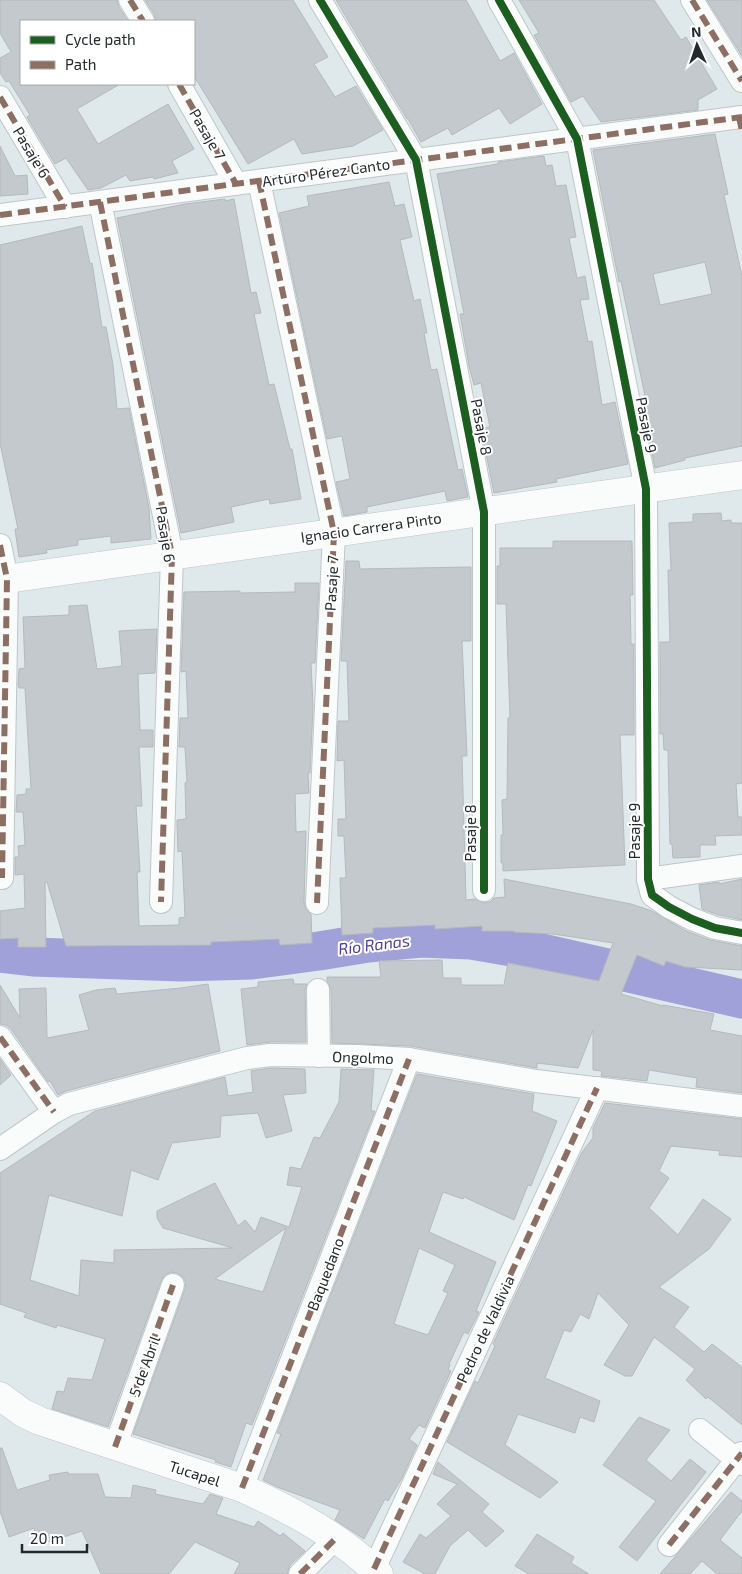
<svg xmlns="http://www.w3.org/2000/svg" width="742" height="1574" viewBox="0 0 742 1574" font-family="'Exo 2',sans-serif">
	<rect width="100%" height="100%" fill="#dfe8eb"/>
	<g fill="none" stroke-linecap="round" stroke-linejoin="round">
		<polyline stroke="#a1a1d9" stroke-width="39" points="0,953 33,957 181,962 252,960 319,951 368,943 421,938 471,940 529,950 742,999"/>
	</g>
	<g fill="#c3c9cc" stroke="#b4babd" fill-rule="evenodd">
		<polygon points="0,0 117,0 119,7 128,21 21,21 21,84 120,84 77,109 98,144 168,104 194,149 172,161 178,173 154,179 153,177 130,181 126,175 101,188 88,190 66,158 55,164 27,117 30,115 9,81 6,82 0,73 0,58 11,52 0,33"/>
		<polygon points="145,0 293,0 328,57 314,64 335,97 356,86 383,130 353,146 302,154 294,139 248,164 194,76 194,21 156,21 154,14"/>
		<polygon points="336,0 466,0 500,61 514,53 542,104 510,124 499,108 452,135 448,128 421,142 408,119 407,119"/>
		<polygon points="519,0 654,0 681,40 686,37 717,89 698,100 698,110 601,122 583,96 571,102 534,35 539,33"/>
		<polygon points="707,0 742,0 742,56"/>
		<path d="M 715,134 L 728,194 L 724,195 L 742,276 L 742,446 L 685,458 L 685,460 L 655,468 L 641,397 L 645,396 L 621,281 L 619,282 L 593,150 ZM 705,262 L 712,294 L 660,305 L 653,274 Z"/>
		<polygon points="0,146 15,176 27,175 28,194 0,196"/>
		<polygon points="544,156 546,166 552,165 556,186 566,185 576,237 569,238 577,278 585,276 589,299 580,300 588,342 592,341 602,405 615,402 628,464 556,479 557,482 494,493 481,428 490,427 481,383 474,385 469,366 460,314 464,314 437,174 498,164 498,162"/>
		<polygon points="389,182 395,206 404,204 412,237 400,240 414,301 420,299 427,333 424,333 431,370 437,369 458,470 462,469 468,497 447,501 445,491 367,507 367,512 344,516 336,482 350,479 342,436 327,439 279,213 309,206 307,196"/>
		<polygon points="225,199 225,201 234,199 251,293 256,292 261,313 254,314 269,385 274,384 290,449 292,449 301,499 270,504 269,499 231,507 234,522 181,533 117,218 185,204"/>
		<polygon points="82,226 90,264 92,263 102,327 106,327 113,365 117,409 129,408 149,508 151,539 111,543 111,536 78,540 78,545 46,550 47,553 19,557 15,529 18,529 0,443 0,245"/>
		<polygon points="721,513 722,521 731,520 731,523 742,523 742,783 736,784 738,817 742,817 742,835 715,836 716,845 700,845 700,857 673,858 672,844 670,844 668,750 664,750 663,734 660,734 660,642 670,642 668,570 671,570 669,523 693,522 693,514"/>
		<polygon points="553,541 632,541 633,595 630,595 631,644 634,644 634,735 620,735 625,865 503,871 503,863 501,863 501,835 503,835 502,800 507,799 508,718 510,718 506,604 497,604 497,566 500,566 500,548 553,548"/>
		<polygon points="346,561 359,561 360,569 471,567 471,641 462,641 467,756 462,756 466,900 475,899 484,903 490,902 494,898 505,897 504,879 631,904 652,911 686,931 710,940 742,946 742,970 685,967 666,961 664,966 637,955 621,994 663,1006 663,1005 714,1014 710,1030 742,1036 742,1093 696,1087 697,1078 649,1070 647,1081 601,1076 602,1071 593,1070 593,1030 578,1068 537,1063 537,1068 410,1046 332,1043 331,990 327,981 327,977 381,977 379,961 442,960 443,978 461,978 461,985 504,985 508,963 599,981 613,943 553,934 514,932 514,931 482,931 482,926 435,929 435,925 373,928 373,933 342,935 340,878 346,878 344,836 338,836 338,819 346,819 344,760 337,761 338,721 349,721 347,661 341,661"/>
		<polygon points="295,583 319,583 315,663 311,663 313,707 310,773 308,773 309,793 295,794 296,832 306,831 304,902 306,909 311,914 312,943 280,945 279,939 211,942 211,945 66,946 47,882 45,882 46,947 18,947 18,938 0,939 0,911 25,908 24,874 15,875 15,857 19,857 18,846 25,845 23,812 16,812 17,795 26,794 26,789 31,789 25,688 19,688 18,685 19,669 25,668 23,617 69,615 69,606 87,605 97,669 122,666 119,631 157,629 155,673 138,674 140,730 153,730 153,747 139,747 142,806 136,806 140,872 137,872 139,926 179,925 179,918 185,917 182,851 178,852 177,824 177,820 186,819 185,783 187,782 185,747 179,747 180,718 188,718 186,671 181,672 184,592 240,591 240,593 295,592"/>
		<polygon points="742,879 742,920 719,915 702,909 699,885 719,882 719,884"/>
		<polygon points="293,979 294,984 307,984 305,990 306,1042 270,1042 247,1045 241,989 258,987 258,982"/>
		<polygon points="208,984 220,1051 66,1091 58,1095 50,1081 48,1082 11,1029 6,1025 0,1024 0,985 20,1018 19,989 46,988 47,1038 89,1030 79,995 96,990 115,988 117,994 181,988"/>
		<polygon points="0,1059 11,1075 0,1085"/>
		<path d="M 271,1068 L 305,1069 L 306,1093 L 283,1095 L 292,1131 L 266,1138 L 258,1113 L 221,1116 L 220,1137 L 172,1143 L 158,1180 L 131,1170 L 122,1216 L 49,1195 L 30,1280 L 79,1296 L 81,1260 L 114,1263 L 114,1250 L 233,1248 L 163,1228 L 157,1218 L 157,1211 L 215,1183 L 238,1226 L 245,1220 L 255,1232 L 261,1217 L 289,1227 L 302,1187 L 287,1185 L 290,1167 L 301,1169 L 314,1137 L 320,1138 L 339,1102 L 341,1069 L 374,1070 L 371,1111 L 375,1111 L 252,1425 L 246,1423 L 231,1467 L 215,1462 L 216,1460 L 133,1434 L 185,1289 L 186,1283 L 183,1277 L 177,1273 L 171,1272 L 165,1275 L 161,1281 L 108,1427 L 52,1409 L 57,1391 L 64,1392 L 68,1378 L 92,1380 L 105,1339 L 57,1325 L 56,1328 L 24,1317 L 26,1313 L 0,1304 L 0,1173 L 95,1111 L 225,1077 L 228,1096 L 253,1092 L 251,1071 ZM 286,1228 L 263,1292 L 215,1279 L 258,1248 Z"/>
		<path d="M 417,1074 L 534,1094 L 532,1111 L 557,1121 L 531,1186 L 528,1185 L 514,1220 L 464,1197 L 463,1199 L 443,1192 L 429,1232 L 496,1262 L 476,1311 L 479,1312 L 468,1334 L 464,1332 L 449,1364 L 450,1365 L 448,1370 L 451,1371 L 425,1428 L 419,1425 L 409,1439 L 417,1445 L 402,1478 L 388,1501 L 385,1499 L 364,1539 L 335,1520 L 340,1510 L 277,1487 L 263,1480 L 281,1434 L 277,1433 ZM 419,1248 L 455,1265 L 443,1291 L 448,1293 L 428,1335 L 394,1324 Z"/>
		<polygon points="605,1103 742,1119 742,1157 719,1155 720,1151 671,1146 659,1171 669,1178 649,1208 678,1235 703,1199 731,1219 709,1249 659,1287 689,1307 674,1327 704,1352 712,1344 742,1367 742,1425 708,1397 706,1399 686,1380 695,1369 654,1337 632,1376 625,1376 604,1365 629,1325 598,1293 589,1319 580,1314 571,1332 564,1330 545,1378 600,1401 594,1422 580,1417 575,1433 518,1414 505,1445 558,1482 540,1498 447,1442 475,1381 478,1383 495,1346 493,1344 582,1152 593,1138 593,1128"/>
		<polygon points="639,1417 670,1430 646,1460 671,1481 690,1459 706,1472 637,1561 619,1547 656,1501 603,1465"/>
		<polygon points="0,1448 2,1448 17,1490 50,1480 49,1475 68,1472 68,1474 98,1474 105,1497 131,1498 133,1485 156,1490 155,1494 203,1504 210,1494 223,1498 216,1514 254,1527 258,1521 280,1536 283,1533 305,1551 290,1565 287,1574 234,1574 240,1563 195,1542 169,1574 101,1574 82,1531 39,1545 34,1528 9,1537 0,1511"/>
		<polygon points="438,1462 489,1504 482,1512 504,1531 486,1547 468,1530 450,1546 435,1574 425,1574 403,1562 420,1534 426,1538 451,1516 437,1504 457,1484 433,1474"/>
		<polygon points="731,1492 742,1501 742,1511 720,1540 742,1558 742,1574 717,1574 702,1561 690,1574 660,1574"/>
		<polygon points="537,1534 574,1557 571,1563 589,1574 529,1574 515,1566"/>
	</g>
	<g fill="none" stroke-linecap="round" stroke-linejoin="round">
		<g stroke="#bfc6c8" stroke-width="24">
			<g id="minor">
				<polyline points="130,0 143,21"/>
				<polyline points="320,0 416,160 484,512 484,890"/>
				<polyline points="499,0 577,139 646,489 648,879 652,895 669,907 692,919 715,928 742,933"/>
				<polyline points="692,0 742,81"/>
				<polyline points="179,84 236,184"/>
				<polyline points="0,97 65,207"/>
				<polyline points="259,181 334,533 317,903"/>
				<polyline points="100,202 172,555 161,902"/>
				<polyline points="0,215 742,117"/>
				<polyline points="0,545 7,579 2,878"/>
				<polyline points="648,879 742,866"/>
				<polyline points="318,990 319,1056"/>
				<polyline points="0,1037 54,1112"/>
				<polyline points="0,1149 54,1112 69,1104 247,1058 270,1055 358,1056 409,1059 536,1081 742,1106"/>
				<polyline points="700,1430 742,1464"/>
				<polyline points="115,1447 173,1285"/>
				<polyline points="242,1488 409,1059"/>
				<polyline points="669,1545 742,1453"/>
				<polyline points="374,1569 597,1088"/>
				<polyline points="300,1574 336,1538"/>
			</g>
		</g>
		<g stroke="#bfc6c8" stroke-width="29">
			<g id="tertiary">
				<polyline points="0,580 742,475"/>
				<path d="M 0,1396 L 23,1413 L 40,1421 L 242,1488 C 291,1510 340,1536 379,1574"/>
			</g>
		</g>
		<use href="#minor" stroke="#fafcfc" stroke-width="22"/>
		<use href="#tertiary" stroke="#fafcfc" stroke-width="28"/>
		<g stroke="#8d6e63" stroke-width="6" stroke-dasharray="12 6" stroke-linecap="butt">
			<polyline points="130,0 143,21"/>
			<polyline points="692,0 742,81"/>
			<polyline points="179,84 236,184"/>
			<polyline points="0,97 65,207"/>
			<polyline points="739,117 742,131"/>
			<polyline points="259,181 334,533 317,903"/>
			<polyline points="100,202 172,555 161,902"/>
			<polyline points="0,215 742,117"/>
			<polyline points="0,545 7,579 2,878"/>
			<polyline points="0,1037 54,1112"/>
			<polyline points="115,1447 173,1285"/>
			<polyline points="242,1488 409,1059"/>
			<polyline points="669,1545 742,1453"/>
			<polyline points="374,1569 597,1088"/>
			<polyline points="300,1574 336,1538"/>
		</g>
		<g stroke="#fff" stroke-width="11">
			<g id="cycleway">
				<polyline points="320,0 416,160 484,512 484,890"/>
				<polyline points="499,0 577,139 646,489 648,879 652,895 669,907 692,919 715,928 742,933"/>
			</g>
		</g>
		<use href="#cycleway" stroke="#1b5e20" stroke-width="8"/>
	</g>
	<g text-anchor="middle" dominant-baseline="central" stroke-width="4" stroke-linejoin="round" paint-order="stroke">
		<g font-size="15" fill="#232a2c" stroke="#fff">
			<text transform="translate(208 134) rotate(60)">Pasaje 7</text>
			<text transform="translate(32 152) rotate(59)">Pasaje 6</text>
			<text transform="translate(326 172) rotate(-8)">Arturo Pérez Canto</text>
			<text transform="translate(647 425) rotate(79)">Pasaje 9</text>
			<text transform="translate(482 427) rotate(79)">Pasaje 8</text>
			<text transform="translate(371 527) rotate(-8)">Ignacio Carrera Pinto</text>
			<text transform="translate(166 534) rotate(81)">Pasaje 6</text>
			<text transform="translate(331 583) rotate(-87)">Pasaje 7</text>
			<text transform="translate(634 831) rotate(-90)">Pasaje 9</text>
			<text transform="translate(470 833) rotate(-90)">Pasaje 8</text>
			<text transform="translate(363 1057) rotate(2)">Ongolmo</text>
			<text transform="translate(325 1274) rotate(-69)">Baquedano</text>
			<text transform="translate(485 1329) rotate(-65)">Pedro de Valdivia</text>
			<text transform="translate(144 1366) rotate(-70)">5 de Abril</text>
			<text transform="translate(195 1473) rotate(18)">Tucapel</text>
		</g>
		<g font-size="16" font-style="italic" fill="#4c3f9d" stroke="#fff">
			<text transform="translate(374 944) rotate(-7)">Río Ranas</text>
		</g>
	</g>
	<rect x="20" y="20" width="175" height="65" fill="#ffffff" stroke="#a7aaab"/>
	<rect x="30" y="36" width="25" height="8" fill="#1b5e20" stroke="#a7aaab"/>
	<text x="65" y="45" font-size="15" fill="#232a2c">Cycle path</text>
	<rect x="30" y="61" width="25" height="8" fill="#8d6e63" stroke="#a7aaab"/>
	<text x="65" y="70" font-size="15" fill="#232a2c">Path</text>
	<g transform="translate(697 45) rotate(357)" stroke="#ffffff" stroke-width="4" paint-order="stroke">
	<path d="M0-4L9 19L0 12L-9 19Z" fill="#232a2c"/>
	<text y="-8" font-size="14" font-weight="bold" text-anchor="middle" fill="#232a2c">N</text>
	</g>
	<path d="M22 1544v8h65v-8" fill="none" stroke="#232a2c" stroke-width="2.5"/>
	<text x="30" y="1544" font-size="15" fill="#232a2c" stroke="#ffffff" stroke-width="4" paint-order="stroke">20 m</text>
</svg>
